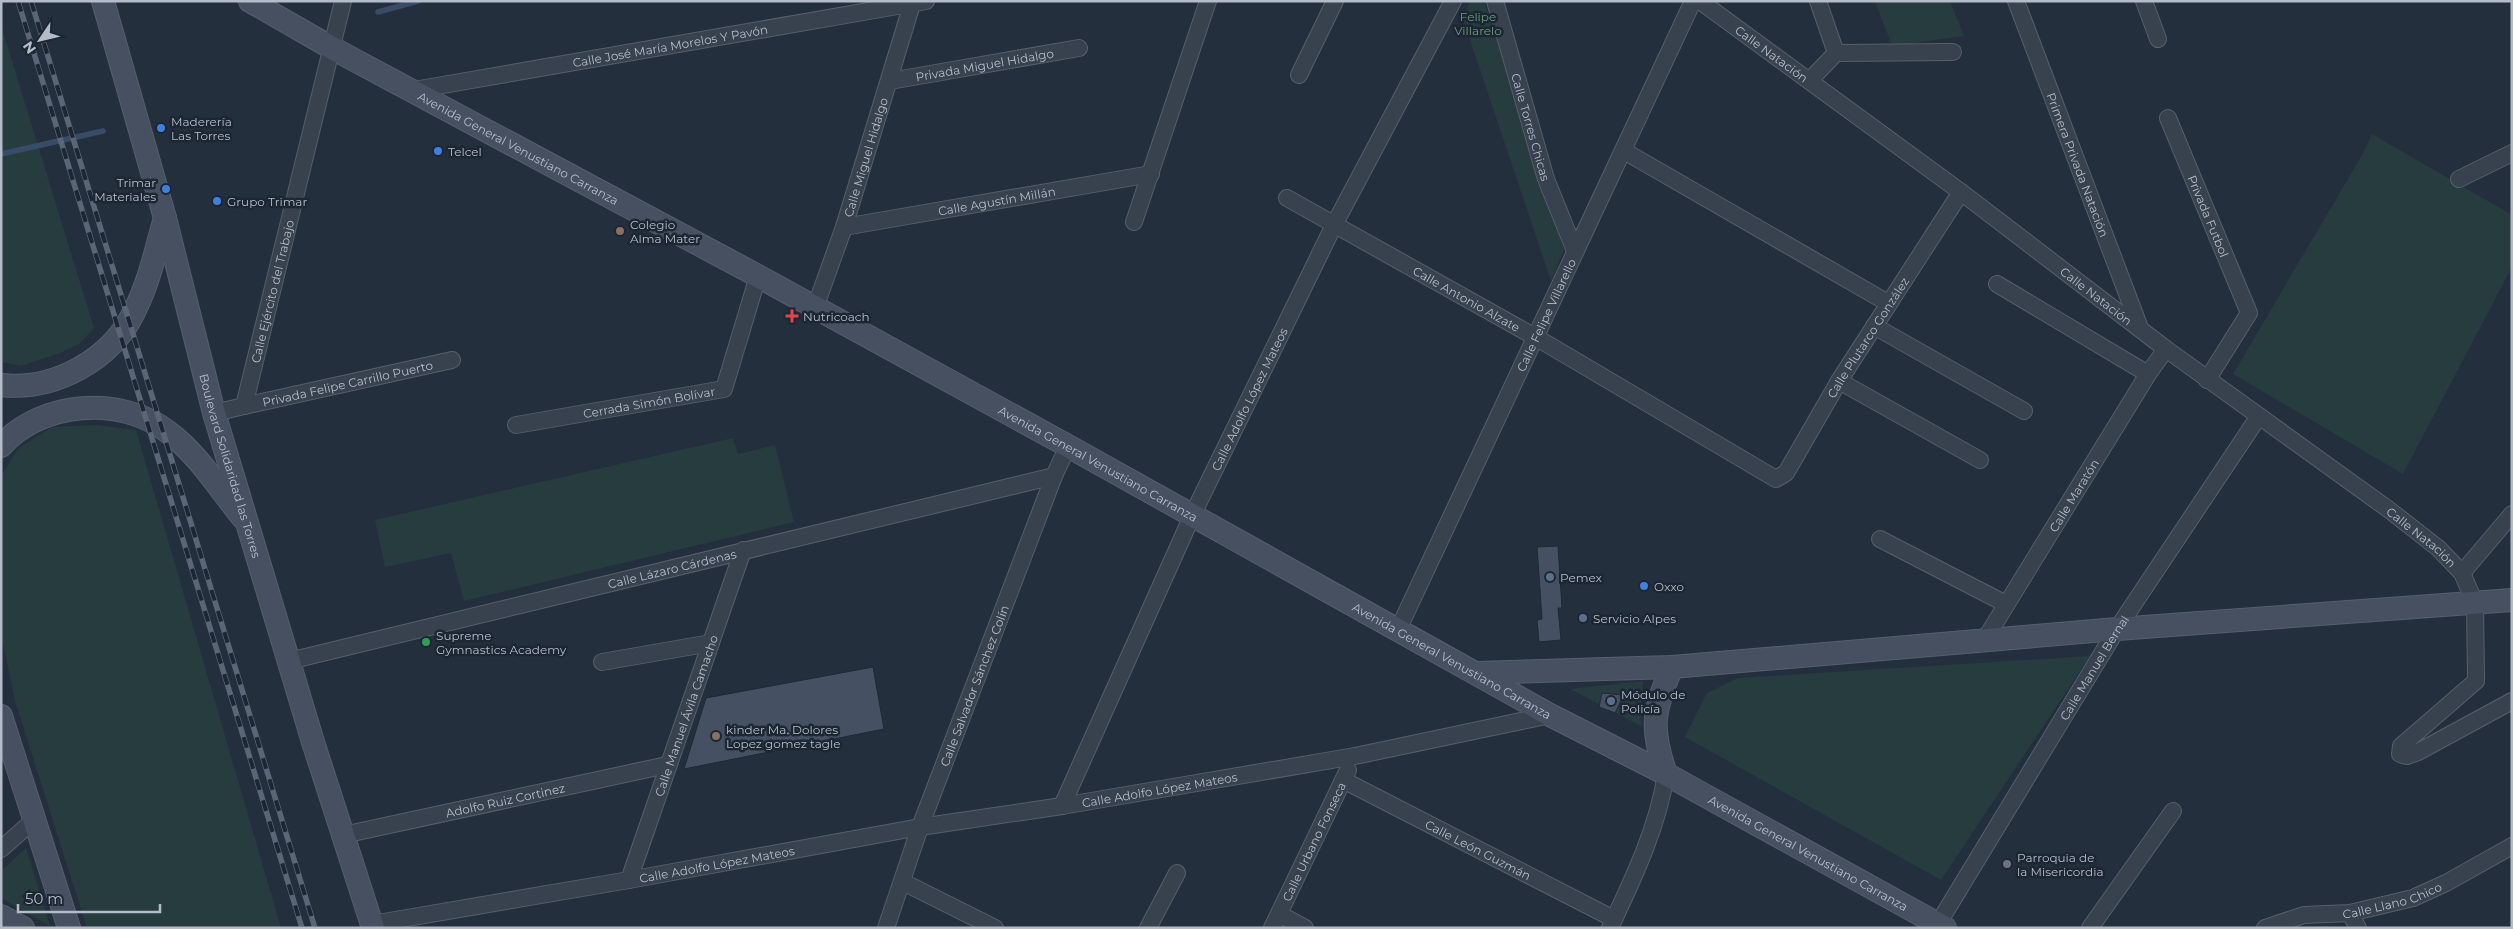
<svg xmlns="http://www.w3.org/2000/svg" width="2513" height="929" viewBox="0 0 2513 929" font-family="Montserrat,sans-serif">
	<rect width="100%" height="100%" fill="#242f3e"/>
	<g fill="#263c3f">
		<polygon points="1470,1 1484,1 1564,250 1551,281 1463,19"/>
		<polygon points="1875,1 1950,1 1964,36 1892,46"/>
		<polygon points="1,25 94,328 79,344 60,353 21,366 1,362"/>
		<polygon points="2372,134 2512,215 2512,267 2403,474 2233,374 2362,155"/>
		<polygon points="97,425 136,430 281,928 87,928 15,701 1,634 1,476 18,449 52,427"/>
		<polygon points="733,438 738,454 775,445 794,522 464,601 451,553 385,567 375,520"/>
		<polygon points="2090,656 1941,880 1685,737 1707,693 1738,678"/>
		<polygon points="1643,681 1641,726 1570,689"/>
		<polygon points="26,848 50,926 1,898 1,871"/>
	</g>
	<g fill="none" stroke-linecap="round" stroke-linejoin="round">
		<g stroke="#394c67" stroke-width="5.5">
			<polyline points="378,12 418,1"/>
			<polyline points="1,154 103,131"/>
		</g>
	</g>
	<g fill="#455162" stroke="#1f2835">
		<polygon points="1558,546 1562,608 1558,608 1561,640 1539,642 1537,620 1542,619 1537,547"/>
		<polygon points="873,667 884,729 684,769 706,698"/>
		<polygon points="1602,693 1624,695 1615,713 1599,707"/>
	</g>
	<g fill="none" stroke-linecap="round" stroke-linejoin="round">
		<g stroke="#565f6c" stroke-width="18">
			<g id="minor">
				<path id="s1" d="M 1495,1 L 1546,179 L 1575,251"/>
				<path id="s2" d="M 1700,1 L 1961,192 L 2166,349 L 2388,509 L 2438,548 L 2462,573 L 2475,603 L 2476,681 L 2401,746 L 2400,754 L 2407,756 L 2418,752 L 2512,701"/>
				<path id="s3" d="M 2016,1 L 2140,328"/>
				<polyline points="2144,1 2158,39"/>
				<polyline points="1836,53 1953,52"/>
				<polyline points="1299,75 1335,1"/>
				<polyline points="1810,80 1836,53 1818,1"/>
				<path id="s4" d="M 890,81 L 1079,48"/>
				<path id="s5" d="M 414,90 L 926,1"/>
				<path id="s6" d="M 2168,118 L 2249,313 L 2207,380"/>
				<polyline points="1624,151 1888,303"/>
				<polyline points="2459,179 2512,153"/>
				<path id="s7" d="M 1287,198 L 1537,338 L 1776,479 L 1786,473 L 1839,381 L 1961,192"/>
				<polyline points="1134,222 1208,1"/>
				<path id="s8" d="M 844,227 L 1151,174"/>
				<polyline points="1997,284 2148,374"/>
				<path id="s9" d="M 815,308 L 844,227 L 912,4"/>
				<polyline points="1874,326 2024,411"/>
				<polyline points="1839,381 1980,460"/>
				<path id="s10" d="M 244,406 L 452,360"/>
				<path id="s11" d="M 214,413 L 244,406 L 343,1"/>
				<path id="s12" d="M 516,425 L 724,389 L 758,276"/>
				<polyline points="1880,539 2006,604"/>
				<polyline points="2462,573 2512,514"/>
				<path id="s13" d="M 1398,630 L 1693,1"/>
				<path id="s14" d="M 1984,641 L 2148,374 L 2166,349"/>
				<path id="s15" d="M 289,661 L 1054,476"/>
				<polyline points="602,662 711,643"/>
				<path id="s16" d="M 1343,780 L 1614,919"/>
				<path id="s17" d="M 1062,806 L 1192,516 L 1334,225 L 1453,1"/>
				<path id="s18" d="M 343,835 L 667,765"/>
				<polyline points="1,849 34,820"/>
				<path id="s19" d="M 629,880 L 743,550"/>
				<polyline points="903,882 995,928"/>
				<polyline points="2350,913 2358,928"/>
				<polyline points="1279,914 1305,928"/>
				<path id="s20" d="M 372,924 L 629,880 L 920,827 L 1062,806 L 1355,756 L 1550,715"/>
				<path id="s21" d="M 1938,924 L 2117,629 L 2259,416"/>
				<path id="s22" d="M 886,928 L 920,827 L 1054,476 L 1068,446"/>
				<polyline points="1148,928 1177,873"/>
				<path id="s23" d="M 1272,928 L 1348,770"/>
				<path d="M 1610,928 C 1633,879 1658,827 1666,774"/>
				<polyline points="2090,928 2173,811"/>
				<path id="s24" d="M 2265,928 L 2304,915 L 2350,913 L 2413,898 L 2446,883 L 2512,846"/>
			</g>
		</g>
		<g stroke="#565f6c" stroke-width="24">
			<g id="secondary">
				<path id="s25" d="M 103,1 L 165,218 L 214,413 L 313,742 L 373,928"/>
				<path id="s26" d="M 250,1 L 332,48 L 758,276 L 1068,446 L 1550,715 L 1666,774 L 1945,928"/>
				<path d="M 1,385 C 54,391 111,360 134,312 C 149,283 156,249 165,218"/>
				<path d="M 1,446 C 41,401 121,395 168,432 C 198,454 220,490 243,518"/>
				<polyline points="1479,673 1672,667 2117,629 2512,600"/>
				<polyline points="1,716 69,928"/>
				<path d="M 1666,774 C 1650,728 1653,711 1672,667"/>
				<polyline points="1,916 23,928"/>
			</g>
		</g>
		<use href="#minor" stroke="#38414e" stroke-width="16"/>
		<use href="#secondary" stroke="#465061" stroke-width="22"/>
		<g stroke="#5a6575" stroke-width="5.5">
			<g id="rail">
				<polyline points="18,1 302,928"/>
				<polyline points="31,1 315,928"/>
			</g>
		</g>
		<use href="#rail" stroke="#1d2633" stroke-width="4" stroke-dasharray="11" stroke-linecap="butt"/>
	</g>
	<g fill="#3f7fe0" stroke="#1d2633" stroke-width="2">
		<circle cx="161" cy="128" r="5"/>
		<circle cx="438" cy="151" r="5"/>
		<circle cx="166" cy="189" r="5"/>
		<circle cx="217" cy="201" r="5"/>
		<circle cx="1644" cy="586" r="5"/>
	</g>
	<g fill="#8d6e63" stroke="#1d2633" stroke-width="2">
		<circle cx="620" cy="231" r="5"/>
		<circle cx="716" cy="736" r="5"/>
	</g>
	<path fill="#e0444e" stroke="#1d2633" stroke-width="2" d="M789.5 308.5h5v5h5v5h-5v5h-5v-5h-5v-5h5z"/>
	<g fill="#5c6f8a" stroke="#1d2633" stroke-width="2">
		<circle cx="1550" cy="577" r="5"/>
		<circle cx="1583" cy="618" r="5"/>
		<circle cx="1611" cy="701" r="5"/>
	</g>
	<circle fill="#2e9e5b" stroke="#1d2633" stroke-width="2" cx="426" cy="642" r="5"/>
	<circle fill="#6b7280" stroke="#1d2633" stroke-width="2" cx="2007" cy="864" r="5"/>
	<g text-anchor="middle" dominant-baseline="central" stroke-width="5" stroke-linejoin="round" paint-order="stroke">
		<g font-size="12" fill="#6b9a76" stroke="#1d2633">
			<text x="1478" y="16">Felipe<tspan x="1478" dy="14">Villarelo</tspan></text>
		</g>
		<g font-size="12" fill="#b4bcc9" stroke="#1d2633">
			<text stroke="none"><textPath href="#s5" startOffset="260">Calle José María Morelos Y Pavón</textPath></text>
			<text stroke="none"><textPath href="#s2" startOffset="89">Calle Natación</textPath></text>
			<text stroke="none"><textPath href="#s4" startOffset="96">Privada Miguel Hidalgo</textPath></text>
			<text stroke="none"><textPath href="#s1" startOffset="131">Calle Torres Chicas</textPath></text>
			<text stroke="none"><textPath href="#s26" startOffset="306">Avenida General Venustiano Carranza</textPath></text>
			<text stroke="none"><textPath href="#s9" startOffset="159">Calle Miguel Hidalgo</textPath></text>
			<text stroke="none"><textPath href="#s3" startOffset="175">Primera Privada Natación</textPath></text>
			<text stroke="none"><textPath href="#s8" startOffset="155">Calle Agustín Millán</textPath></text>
			<text stroke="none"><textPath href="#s6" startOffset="106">Privada Futbol</textPath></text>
			<text stroke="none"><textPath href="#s11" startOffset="149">Calle Ejército del Trabajo</textPath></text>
			<text stroke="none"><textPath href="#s2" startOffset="494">Calle Natación</textPath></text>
			<text stroke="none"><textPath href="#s7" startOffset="206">Calle Antonio Alzate</textPath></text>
			<text stroke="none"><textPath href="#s13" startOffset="348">Calle Felipe Villarello</textPath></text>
			<text stroke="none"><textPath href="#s7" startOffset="734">Calle Plutarco González</textPath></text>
			<text stroke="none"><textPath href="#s10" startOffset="106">Privada Felipe Carrillo Puerto</textPath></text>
			<text stroke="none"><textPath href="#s17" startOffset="448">Calle Adolfo López Mateos</textPath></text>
			<text stroke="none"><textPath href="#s12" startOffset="135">Cerrada Simón Bolívar</textPath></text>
			<text stroke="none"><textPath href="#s26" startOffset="966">Avenida General Venustiano Carranza</textPath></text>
			<text stroke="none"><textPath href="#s25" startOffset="482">Boulevard Solidaridad las Torres</textPath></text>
			<text stroke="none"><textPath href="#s14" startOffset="171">Calle Maratón</textPath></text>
			<text stroke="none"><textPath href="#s2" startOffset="899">Calle Natación</textPath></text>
			<text stroke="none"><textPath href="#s15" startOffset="394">Calle Lázaro Cárdenas</textPath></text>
			<text stroke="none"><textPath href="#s26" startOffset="1371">Avenida General Venustiano Carranza</textPath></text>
			<text stroke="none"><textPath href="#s21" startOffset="300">Calle Manuel Bernal</textPath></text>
			<text stroke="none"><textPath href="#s22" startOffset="258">Calle Salvador Sánchez Colín</textPath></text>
			<text stroke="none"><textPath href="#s19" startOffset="174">Calle Manuel Ávila Camacho</textPath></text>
			<text stroke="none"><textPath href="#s20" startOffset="799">Calle Adolfo López Mateos</textPath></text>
			<text stroke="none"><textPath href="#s18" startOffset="166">Adolfo Ruiz Cortinez</textPath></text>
			<text stroke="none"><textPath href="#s23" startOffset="96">Calle Urbano Fonseca</textPath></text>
			<text stroke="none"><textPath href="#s16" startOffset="152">Calle León Guzmán</textPath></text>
			<text stroke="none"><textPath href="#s26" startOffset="1776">Avenida General Venustiano Carranza</textPath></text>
			<text stroke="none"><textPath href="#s20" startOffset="350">Calle Adolfo López Mateos</textPath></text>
			<text stroke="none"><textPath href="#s24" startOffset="131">Calle Llano Chico</textPath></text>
		</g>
		<g font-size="12" fill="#b4bcc9" stroke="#1d2633" text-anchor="start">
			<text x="171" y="121">Maderería<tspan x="171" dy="14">Las Torres</tspan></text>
			<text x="448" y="151">Telcel</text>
			<text x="156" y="182" text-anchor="end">Trimar<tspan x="156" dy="14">Materiales</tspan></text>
			<text x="227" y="201">Grupo Trimar</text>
			<text x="630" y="224">Colegio<tspan x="630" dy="14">Alma Mater</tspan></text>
			<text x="803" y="316">Nutricoach</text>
			<text x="1560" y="577">Pemex</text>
			<text x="1654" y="586">Oxxo</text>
			<text x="1593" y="618">Servicio Alpes</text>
			<text x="436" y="635">Supreme<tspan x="436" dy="14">Gymnastics Academy</tspan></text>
			<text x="1621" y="694">Módulo de<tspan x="1621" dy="14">Policía</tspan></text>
			<text x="726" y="729">kinder Ma. Dolores<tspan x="726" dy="14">Lopez gomez tagle</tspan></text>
			<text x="2017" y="857">Parroquia de<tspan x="2017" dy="14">la Misericordia</tspan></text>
		</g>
	</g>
	<rect width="2513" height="929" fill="none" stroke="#b4bcc9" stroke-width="5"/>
	<g transform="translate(40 40) rotate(235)" stroke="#1d2633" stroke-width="4" paint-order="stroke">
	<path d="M0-4L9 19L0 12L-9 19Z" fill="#b4bcc9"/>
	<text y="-8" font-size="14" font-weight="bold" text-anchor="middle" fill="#b4bcc9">N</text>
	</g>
	<path d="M18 904v8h142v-8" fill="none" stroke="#b4bcc9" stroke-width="2.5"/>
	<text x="25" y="904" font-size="15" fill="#b4bcc9" stroke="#1d2633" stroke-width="4" paint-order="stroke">50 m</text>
</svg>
